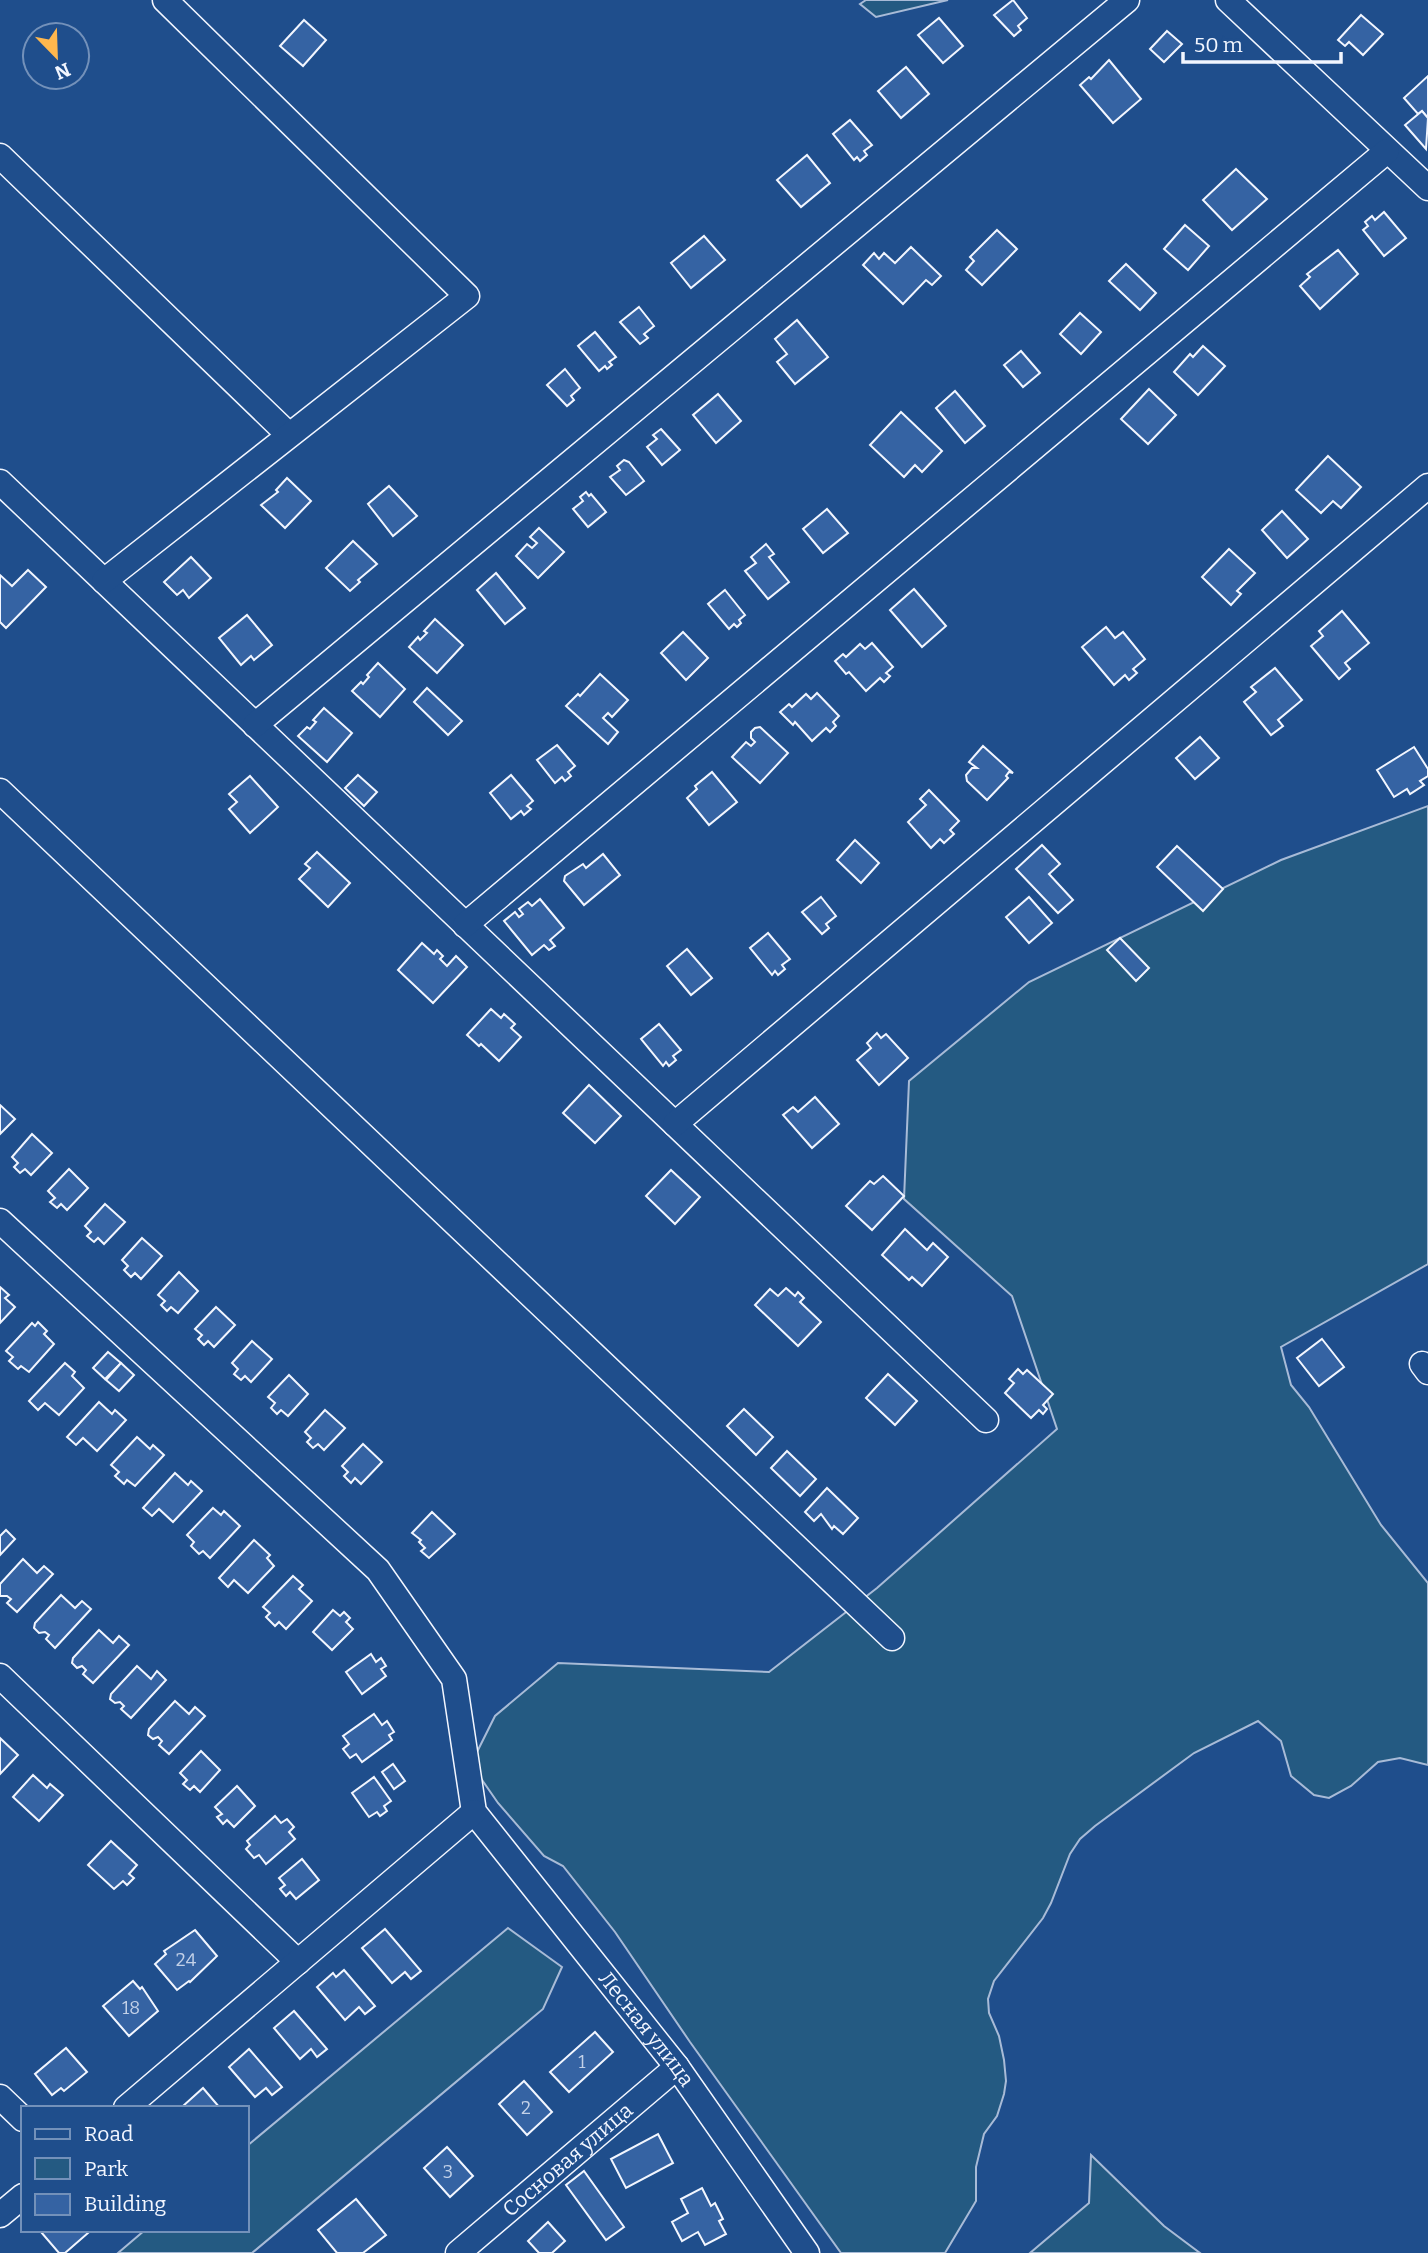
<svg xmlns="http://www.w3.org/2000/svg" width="1428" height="2253" viewBox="0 0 1428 2253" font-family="Bitter,serif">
	<rect width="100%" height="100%" fill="#1f4e8c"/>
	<g fill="#245a82" stroke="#a8bbd7" stroke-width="2">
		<polygon points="866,0 948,0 876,17 860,4"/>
		<polygon points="1428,806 1428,1264 1281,1347 1291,1385 1309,1407 1381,1525 1428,1583 1428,1765 1400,1758 1378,1762 1351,1786 1329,1798 1314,1795 1291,1776 1281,1741 1258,1721 1194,1753 1095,1826 1080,1839 1070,1854 1051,1903 1043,1918 994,1981 988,1999 989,2013 999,2036 1004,2060 1006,2081 1004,2094 997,2116 984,2134 976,2167 976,2201 945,2253 841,2253 690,2042 615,1932 563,1866 544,1856 498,1803 471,1764 495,1716 558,1663 769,1672 877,1588 1057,1429 1012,1296 904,1199 909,1081 1029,982 1281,860"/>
		<polygon points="508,1928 562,1967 543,2009 252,2253 118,2253 145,2230 247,2230 247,2146"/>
		<polygon points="1091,2155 1164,2226 1200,2253 1030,2253 1089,2203"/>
	</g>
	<g fill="#3563a3" stroke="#f2f6ff" stroke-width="2">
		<polygon points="1013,0 1027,18 1018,26 1021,30 1014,36 994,15"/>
		<polygon points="1361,15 1383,34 1363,55 1349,42 1345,46 1338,40"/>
		<polygon points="939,18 963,46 943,63 918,35"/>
		<polygon points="304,20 326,40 303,66 280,46"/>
		<polygon points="1167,31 1182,44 1164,62 1150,49"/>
		<polygon points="1109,60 1141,99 1113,123 1080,85 1089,77 1091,79"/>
		<polygon points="906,67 929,94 901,118 878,91"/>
		<polygon points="1428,76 1428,118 1422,111 1418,114 1404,98"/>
		<polygon points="1422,111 1428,118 1426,149 1405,125"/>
		<polygon points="850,120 872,145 864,151 867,155 860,161 857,157 854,160 833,134"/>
		<polygon points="807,155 830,183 801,207 777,180"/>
		<polygon points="1236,169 1267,199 1232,230 1203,200"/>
		<polygon points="1384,212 1406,238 1384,256 1363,230 1368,226 1365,222 1372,216 1375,220"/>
		<polygon points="1185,225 1209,246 1188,270 1164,249"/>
		<polygon points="997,230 1017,249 982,285 966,270 974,261 970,257"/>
		<polygon points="704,236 725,260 691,288 671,263"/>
		<polygon points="911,247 941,276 932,285 926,280 903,304 863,265 874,253 879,259 884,253 895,263"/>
		<polygon points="1338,250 1358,274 1320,309 1300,286 1310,277 1307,274"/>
		<polygon points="1126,264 1156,293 1140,310 1109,281"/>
		<polygon points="639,307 654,326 644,334 648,338 640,344 620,322"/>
		<polygon points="1080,313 1101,332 1081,354 1060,334"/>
		<polygon points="797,320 828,357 795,384 777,362 787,354 775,339"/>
		<polygon points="595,332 616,357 609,362 612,365 607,369 605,366 599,371 578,346"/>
		<polygon points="1203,346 1225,366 1198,395 1174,372 1190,354 1193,357"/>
		<polygon points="1021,351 1040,373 1023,387 1004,365"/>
		<polygon points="565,369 580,388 571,396 574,400 567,406 547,385"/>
		<polygon points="1149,389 1176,415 1148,444 1121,419"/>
		<polygon points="955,391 985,426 965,443 936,408"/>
		<polygon points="718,394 741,421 716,443 693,415"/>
		<polygon points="901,412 942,451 922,472 915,465 904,477 870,445"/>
		<polygon points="661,429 680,450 662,465 647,447 657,439 653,435"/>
		<polygon points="1328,456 1361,487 1341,508 1333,501 1321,513 1296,490"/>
		<polygon points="624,460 629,462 644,481 626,495 610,477 620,470 617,466"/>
		<polygon points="287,478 311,501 285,528 261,505 278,492 276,490"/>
		<polygon points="389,486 417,516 393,536 368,504"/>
		<polygon points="586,492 589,496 591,494 606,512 588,527 573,509 583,501 580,497"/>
		<polygon points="827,509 848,533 823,553 803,529"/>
		<polygon points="1282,511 1308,539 1287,558 1262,530"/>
		<polygon points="539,528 564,552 538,578 516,556 527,544 532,548 537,543 530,537"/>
		<polygon points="353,541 377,564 358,580 360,582 350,591 326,568"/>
		<polygon points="766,544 774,554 769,557 789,582 768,599 745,571 756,563 751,557"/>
		<polygon points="1229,549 1255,573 1237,591 1241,594 1231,605 1202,577"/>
		<polygon points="191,557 211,578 189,598 183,590 177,595 164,582"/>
		<polygon points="28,570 46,587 6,628 0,622 0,575 12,586"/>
		<polygon points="496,573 525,608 505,624 477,590"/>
		<polygon points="914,589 946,626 922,647 890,610"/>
		<polygon points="725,590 745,615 739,620 741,623 737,627 734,624 729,629 708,604"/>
		<polygon points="1342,611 1369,643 1345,663 1350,669 1339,679 1311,646 1323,636 1319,631"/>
		<polygon points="247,615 272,645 254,660 251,656 241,665 219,638"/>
		<polygon points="435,619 463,645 437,673 409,647 418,637 420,640 427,633 424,631"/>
		<polygon points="1106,627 1115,638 1123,632 1145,659 1133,669 1137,673 1129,680 1125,675 1114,685 1082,647"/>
		<polygon points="683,632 708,658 686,680 661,653"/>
		<polygon points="872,643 893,667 886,673 890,676 884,682 880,678 866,691 849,672 846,674 835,661 843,654 846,657 860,644 865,649"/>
		<polygon points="378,663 405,689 380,717 352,691 361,682 363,684 369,677 367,675"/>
		<polygon points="1275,668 1302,700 1278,720 1283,726 1271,735 1244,702 1256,692 1251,687"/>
		<polygon points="600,674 628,700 612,717 608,713 603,718 618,732 608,744 566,706 578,694 580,696"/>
		<polygon points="427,688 462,721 448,735 414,702"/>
		<polygon points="817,693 839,716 833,722 836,726 830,732 826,728 812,741 795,722 793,725 780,712 789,704 792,707 806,694 811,699"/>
		<polygon points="324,708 352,733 327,762 298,736 307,727 310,729 316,722 313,720"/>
		<polygon points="760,727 788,753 760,783 732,757 746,742 751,746 755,742 751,738 751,732 755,728"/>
		<polygon points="1200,737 1219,758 1195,779 1176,758"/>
		<polygon points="557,745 575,766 568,772 571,776 565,781 562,777 555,783 537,760"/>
		<polygon points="983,746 1013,773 1009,772 1006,776 1008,778 987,800 967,781 966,775 972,768 977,768 969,762"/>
		<polygon points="1414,747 1428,769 1428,776 1420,781 1424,785 1410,794 1407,789 1394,797 1377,770"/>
		<polygon points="712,772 737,802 709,825 687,798 697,789 695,786"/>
		<polygon points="358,775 377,792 364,806 345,788"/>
		<polygon points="511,775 533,801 527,806 531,809 524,815 521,811 511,819 490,793"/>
		<polygon points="250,776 278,807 250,833 229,809 237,802 229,794"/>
		<polygon points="929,790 959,821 950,830 954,834 944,843 940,839 931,848 908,822 926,805 920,799"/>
		<polygon points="855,840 879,863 861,883 837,860"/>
		<polygon points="1042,845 1060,864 1049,874 1073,900 1058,913 1016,869"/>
		<polygon points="1177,846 1223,889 1203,911 1157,867"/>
		<polygon points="317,852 350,883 328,907 299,879 310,868 305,864"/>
		<polygon points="603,854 620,875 584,905 564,881 565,876 583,864 586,868"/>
		<polygon points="821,897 836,916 826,924 829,928 822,934 802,912"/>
		<polygon points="1029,897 1052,923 1029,943 1006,917"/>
		<polygon points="540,899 564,928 550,940 555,946 549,950 544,945 532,955 504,921 515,912 519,917 523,914 519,909 528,902 532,906"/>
		<polygon points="768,933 790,959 782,965 785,969 778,975 775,971 772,975 750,948"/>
		<polygon points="1120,938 1149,968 1136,981 1107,950"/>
		<polygon points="422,943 434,954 437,950 443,956 440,959 447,966 456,956 467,967 433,1003 398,970"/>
		<polygon points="687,949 712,978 691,995 667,966"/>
		<polygon points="491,1009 501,1018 504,1014 515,1024 511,1028 521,1037 499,1061 481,1044 479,1046 467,1035"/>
		<polygon points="659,1024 681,1050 673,1056 676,1060 669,1066 666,1062 663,1066 641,1039"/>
		<polygon points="877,1033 881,1038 886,1034 908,1058 879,1085 857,1060 871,1048 867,1043"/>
		<polygon points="589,1085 621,1116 595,1143 563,1113"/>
		<polygon points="815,1097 839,1124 812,1148 783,1115 793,1107 798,1112"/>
		<polygon points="0,1105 15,1119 0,1134"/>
		<polygon points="32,1134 52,1153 31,1175 25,1169 20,1173 14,1167 18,1163 12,1157"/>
		<polygon points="69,1169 88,1188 67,1210 61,1204 57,1208 50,1202 55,1198 48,1191"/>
		<polygon points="671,1170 700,1197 675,1224 646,1196"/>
		<polygon points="883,1176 904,1196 872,1230 846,1206 870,1181 874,1184"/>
		<polygon points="105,1204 125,1222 104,1244 98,1238 94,1242 87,1236 91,1232 85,1226"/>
		<polygon points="905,1229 927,1250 933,1243 948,1257 922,1286 912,1277 909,1280 882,1255"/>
		<polygon points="142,1238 162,1256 141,1279 135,1273 131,1277 124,1270 128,1266 122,1260"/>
		<polygon points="179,1272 198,1291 178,1313 171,1307 167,1311 161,1305 165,1301 158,1295"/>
		<polygon points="0,1287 9,1295 5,1298 15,1307 0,1323"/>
		<polygon points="786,1288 795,1296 798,1292 804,1298 800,1302 821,1322 798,1346 755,1305 770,1289 778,1296"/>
		<polygon points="216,1307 235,1325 214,1347 208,1341 204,1345 198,1339 202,1335 195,1329"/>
		<polygon points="38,1322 47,1331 44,1334 54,1344 29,1372 21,1366 18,1369 9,1361 13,1357 6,1351 32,1323 35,1326"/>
		<polygon points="1322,1339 1344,1367 1319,1386 1297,1358"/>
		<polygon points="252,1341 272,1359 251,1382 245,1376 241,1380 234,1374 238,1369 232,1363"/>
		<polygon points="108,1352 121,1363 105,1379 93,1368"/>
		<polygon points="65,1363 75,1372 72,1376 84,1388 59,1415 45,1403 38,1410 29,1401"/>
		<polygon points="121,1363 134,1375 119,1391 106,1380"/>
		<polygon points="1018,1369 1023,1374 1027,1370 1053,1394 1043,1405 1047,1409 1043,1414 1039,1410 1031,1418 1005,1393 1014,1383 1009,1379"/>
		<polygon points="888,1374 917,1401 895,1425 866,1398"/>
		<polygon points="289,1375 308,1394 288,1416 281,1410 277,1414 271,1408 275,1403 268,1397"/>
		<polygon points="99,1402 112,1414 115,1410 126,1420 97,1451 83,1438 76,1445 67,1437"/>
		<polygon points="744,1409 773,1437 756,1455 727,1426"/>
		<polygon points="325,1410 345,1428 324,1450 318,1444 313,1448 307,1442 311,1438 305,1432"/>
		<polygon points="137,1437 150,1449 153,1445 164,1455 135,1486 127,1480 124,1484 115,1476 119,1472 111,1465"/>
		<polygon points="363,1444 382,1462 361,1484 355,1478 351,1483 344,1476 348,1472 342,1466"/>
		<polygon points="787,1451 816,1479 800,1496 771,1468"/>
		<polygon points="175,1473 188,1485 191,1481 202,1491 173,1522 159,1509 152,1516 143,1508"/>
		<polygon points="827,1488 858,1518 843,1534 834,1526 832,1529 821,1514 814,1521 805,1512"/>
		<polygon points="213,1508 221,1515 224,1511 240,1526 210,1558 203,1551 199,1554 191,1546 194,1542 187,1535"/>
		<polygon points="432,1512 455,1534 429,1558 421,1551 425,1548 419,1542 421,1540 412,1533"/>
		<polygon points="6,1530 15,1539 0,1555 0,1536"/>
		<polygon points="254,1540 270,1555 267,1558 274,1566 248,1593 234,1580 228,1587 219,1578"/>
		<polygon points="23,1559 37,1573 44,1566 53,1574 17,1612 7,1603 11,1599 7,1596 0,1596 0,1584"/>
		<polygon points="293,1576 303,1585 299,1589 312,1601 286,1629 279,1622 275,1626 266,1617 270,1613 263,1607"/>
		<polygon points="61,1595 75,1608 82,1601 91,1609 55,1648 46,1639 49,1635 45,1632 39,1633 34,1628 35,1623"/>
		<polygon points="333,1610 340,1616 344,1612 350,1618 346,1622 353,1629 332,1650 313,1632"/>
		<polygon points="99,1630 113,1643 119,1636 129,1645 93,1683 83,1674 86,1670 82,1666 77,1668 72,1663 73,1658"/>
		<polygon points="371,1654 376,1662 381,1658 386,1666 381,1669 386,1676 362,1694 346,1672"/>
		<polygon points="137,1666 151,1679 157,1671 166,1680 131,1718 121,1709 124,1706 120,1702 115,1703 110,1699 111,1694"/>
		<polygon points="175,1701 189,1714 195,1707 205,1716 169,1754 159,1745 162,1741 158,1737 153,1739 148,1735 149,1729"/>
		<polygon points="374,1714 382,1725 387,1721 394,1732 389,1735 392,1740 362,1762 356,1754 350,1758 343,1749 349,1744 343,1736"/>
		<polygon points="0,1738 18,1755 0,1774"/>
		<polygon points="201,1751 220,1770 200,1792 194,1786 190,1790 183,1784 187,1780 180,1773"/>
		<polygon points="393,1764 405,1781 394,1789 382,1772"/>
		<polygon points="33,1775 47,1788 50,1784 63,1795 39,1821 13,1797"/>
		<polygon points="374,1777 391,1801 384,1806 387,1811 380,1816 377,1812 369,1817 352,1793"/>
		<polygon points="237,1786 255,1806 234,1827 227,1820 223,1824 217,1817 222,1814 215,1807"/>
		<polygon points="275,1816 281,1823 287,1819 294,1827 289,1832 295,1839 266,1864 259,1855 254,1858 246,1849 250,1845 247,1841"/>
		<polygon points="111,1841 137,1865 129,1874 134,1878 127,1885 123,1881 114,1889 88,1865"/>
		<polygon points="302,1859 319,1880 296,1899 290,1892 286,1896 280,1889 285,1885 279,1878"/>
		<polygon points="385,1929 421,1971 411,1979 405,1972 392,1983 362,1948"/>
		<polygon points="195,1930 217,1956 190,1982 189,1981 177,1990 155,1964 166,1954 164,1951"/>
		<polygon points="344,1970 375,2006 365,2014 359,2007 345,2020 317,1987 333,1973 336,1977"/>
		<polygon points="133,1981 140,1989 142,1987 158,2011 129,2036 103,2006"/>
		<polygon points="294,2011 327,2049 317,2057 311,2049 300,2059 274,2028"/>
		<polygon points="595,2032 613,2052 569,2092 550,2072"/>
		<polygon points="66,2048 87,2072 64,2091 61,2088 52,2095 35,2074"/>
		<polygon points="249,2049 282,2087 272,2095 266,2088 255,2097 229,2067"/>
		<polygon points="524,2081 552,2112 527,2135 499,2104"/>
		<polygon points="203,2088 220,2108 185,2108 183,2106"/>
		<polygon points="658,2134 673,2163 626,2188 611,2159"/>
		<polygon points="447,2147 473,2176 450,2197 424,2168"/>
		<polygon points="584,2171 624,2227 606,2240 566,2185"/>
		<polygon points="702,2188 711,2206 715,2203 723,2219 719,2221 726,2234 705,2245 698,2232 682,2241 672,2222 688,2213 681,2199"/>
		<polygon points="356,2199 386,2235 363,2253 337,2253 318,2230"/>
		<polygon points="548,2222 565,2241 552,2253 539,2253 528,2241"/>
		<polygon points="43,2230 85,2230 88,2233 65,2253 59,2253 41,2232"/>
	</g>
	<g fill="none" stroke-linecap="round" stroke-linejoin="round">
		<g stroke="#f2f6ff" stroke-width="27">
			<g id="minor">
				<polyline points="1228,0 1428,188"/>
				<polyline points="0,156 289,435"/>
				<polyline points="0,482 986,1420"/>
				<polyline points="104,581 467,296 165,0"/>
				<polyline points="255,725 1127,0"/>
				<polyline points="0,791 892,1638"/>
				<polyline points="465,925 1387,151"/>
				<polyline points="675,1124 1428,486"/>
				<path id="s1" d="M 0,1221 L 378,1570 L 454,1679 L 474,1812 L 677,2067 L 807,2253"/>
				<polyline points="1422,1364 1428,1372"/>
				<polyline points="0,1676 298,1962"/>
				<polyline points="0,2097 23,2119"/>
				<polyline points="126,2108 474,1812"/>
				<polyline points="0,2215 23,2196"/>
				<path id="s2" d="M 458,2253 L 677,2067"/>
			</g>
		</g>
		<use href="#minor" stroke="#1f4e8c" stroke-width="24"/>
	</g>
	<g text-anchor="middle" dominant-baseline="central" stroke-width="5" stroke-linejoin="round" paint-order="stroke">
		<g font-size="18" fill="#c3d1e8">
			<text x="186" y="1960">24</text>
			<text x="131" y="2008">18</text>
			<text x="582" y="2062">1</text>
			<text x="526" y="2108">2</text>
			<text x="448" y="2172">3</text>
		</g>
		<g font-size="21" fill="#f2f6ff" stroke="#1f4e8c">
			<text stroke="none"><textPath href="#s1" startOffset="1059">Лесная улица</textPath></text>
			<text stroke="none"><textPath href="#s2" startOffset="144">Сосновая улица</textPath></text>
		</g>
	</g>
	<rect x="21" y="2106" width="228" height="126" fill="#1f4e8c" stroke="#7391ba" stroke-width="2"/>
	<rect x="35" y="2129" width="35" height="10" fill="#1f4e8c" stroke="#7391ba" stroke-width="2"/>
	<text x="84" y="2141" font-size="21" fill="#f2f6ff">Road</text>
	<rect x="35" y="2158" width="35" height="21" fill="#245a82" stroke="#7391ba" stroke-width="2"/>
	<text x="84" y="2176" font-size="21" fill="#f2f6ff">Park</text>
	<rect x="35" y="2194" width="35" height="21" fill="#3563a3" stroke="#7391ba" stroke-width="2"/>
	<text x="84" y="2211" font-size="21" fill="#f2f6ff">Building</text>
	<g transform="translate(56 56) rotate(157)"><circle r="33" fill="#1f4e8c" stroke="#7391ba" stroke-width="2"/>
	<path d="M0-5L12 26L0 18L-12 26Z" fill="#ffb74d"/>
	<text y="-10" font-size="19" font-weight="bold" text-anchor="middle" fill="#f2f6ff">N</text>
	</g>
	<path d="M1183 52v10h158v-10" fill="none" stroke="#f2f6ff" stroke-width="3.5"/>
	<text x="1194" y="52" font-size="21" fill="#f2f6ff" stroke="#1f4e8c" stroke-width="5" paint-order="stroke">50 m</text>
</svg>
